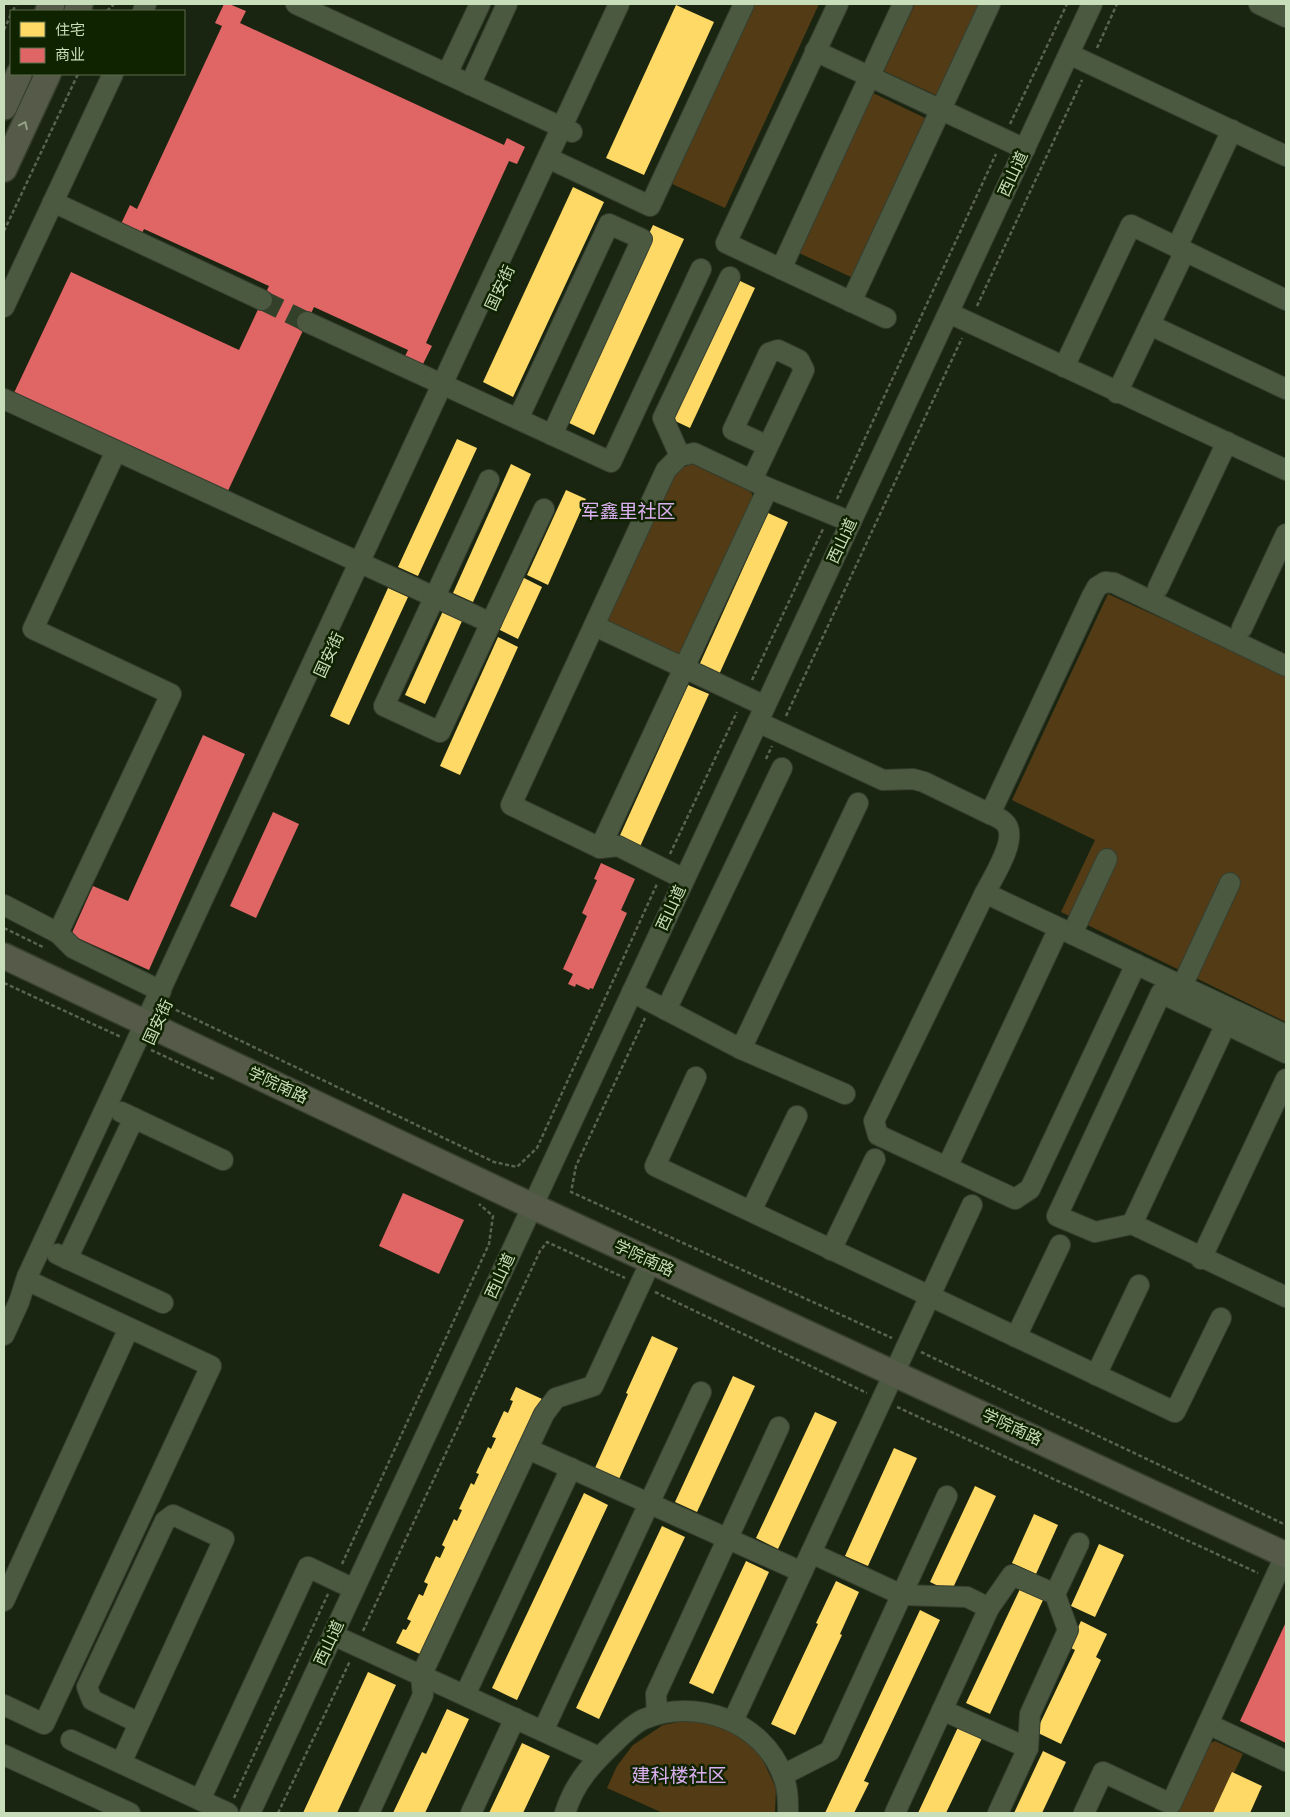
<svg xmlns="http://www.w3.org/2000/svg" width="1290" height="1817" viewBox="0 0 1290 1817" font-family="'Roboto Condensed','Noto Sans SC',sans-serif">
	<rect width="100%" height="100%" fill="#1a2511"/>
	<g fill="#533c15">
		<polygon points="752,4 819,4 725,208 670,183"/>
		<polygon points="915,4 979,4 936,95 884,71"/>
		<polygon points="873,93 925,118 851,277 799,253"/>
		<polygon points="692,464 751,492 754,500 682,653 674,656 609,625 606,617 676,470"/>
		<polygon points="1108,594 1286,675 1286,1022 1061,912 1095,840 1012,800"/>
		<polygon points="683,1721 710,1721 735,1730 759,1752 776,1788 775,1813 663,1813 607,1788 617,1766 633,1745 663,1725"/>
		<polygon points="1215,1741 1243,1754 1215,1813 1167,1813 1197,1749"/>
	</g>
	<g fill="#ffd966">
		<polygon points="676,5 714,22 644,175 606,158"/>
		<polygon points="573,187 604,202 513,397 483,382"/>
		<polygon points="653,225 684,239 594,435 563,420"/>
		<polygon points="738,280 755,288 690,428 673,420"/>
		<polygon points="457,439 477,448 418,576 398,567"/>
		<polygon points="511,464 531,474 473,602 453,593"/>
		<polygon points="566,490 586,499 548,585 527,575"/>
		<polygon points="768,513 788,522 717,679 697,670"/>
		<polygon points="522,577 542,587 518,639 498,629"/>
		<polygon points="388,588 408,597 349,725 330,716"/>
		<polygon points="443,611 462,621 425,704 405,695"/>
		<polygon points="498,637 518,647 460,775 440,766"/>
		<polygon points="688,685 709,694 638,851 617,842"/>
		<polygon points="652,1336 678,1348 619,1479 595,1468 628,1394 626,1393"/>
		<polygon points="733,1376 755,1386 697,1512 675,1502"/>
		<polygon points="516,1387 542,1399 422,1655 396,1643 403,1629 406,1630 411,1621 407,1619 419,1594 423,1596 428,1584 424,1582 436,1556 440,1558 445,1547 442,1545 454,1519 457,1521 462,1510 459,1509 471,1483 474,1485 479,1474 476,1473 488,1447 491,1449 496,1438 492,1437 504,1411 508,1413 513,1401 510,1400"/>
		<polygon points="815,1412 837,1422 778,1549 756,1538"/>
		<polygon points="894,1448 917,1458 868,1566 845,1556"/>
		<polygon points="975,1486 996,1496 951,1592 930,1582"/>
		<polygon points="584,1493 608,1505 517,1700 492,1688"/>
		<polygon points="1034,1514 1058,1525 1036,1574 1012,1563"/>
		<polygon points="662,1526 685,1537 599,1719 576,1708"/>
		<polygon points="1099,1544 1124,1555 1095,1617 1071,1606"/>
		<polygon points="746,1561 769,1572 713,1694 689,1683"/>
		<polygon points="836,1581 859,1592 840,1634 842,1635 795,1735 771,1724 818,1624 816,1623"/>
		<polygon points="1020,1589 1043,1600 990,1714 966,1703"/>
		<polygon points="920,1610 940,1620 864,1781 869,1783 854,1813 825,1813"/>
		<polygon points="1081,1621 1107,1634 1096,1657 1101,1660 1061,1744 1036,1732 1075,1650 1069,1647"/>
		<polygon points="368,1672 396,1685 337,1813 303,1813"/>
		<polygon points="447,1709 469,1719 425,1813 393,1813 422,1752 426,1754"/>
		<polygon points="960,1723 984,1734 946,1813 918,1813"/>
		<polygon points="522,1743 550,1756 523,1813 489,1813"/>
		<polygon points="1043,1751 1066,1762 1042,1813 1014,1813"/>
		<polygon points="1232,1772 1262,1786 1250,1813 1213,1813"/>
	</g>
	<g fill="#e06666">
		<polygon points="224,4 229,4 246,11 240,23 504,145 507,138 525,147 517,164 509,161 426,343 432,346 423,364 405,356 408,350 314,307 226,495 13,395 71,272 239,350 269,286 144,229 141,235 120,226 130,205 137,209 222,26 215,23"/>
		<polygon points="203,735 245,754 149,970 71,935 93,886 128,901"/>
		<polygon points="273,812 299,824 256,918 230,906"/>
		<polygon points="601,863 635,879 621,910 627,913 593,989 590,988 589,990 576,984 575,987 568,984 573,974 563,969 587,916 582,913 597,880 594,879"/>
		<polygon points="403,1193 464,1220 439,1274 379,1246"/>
		<polygon points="1286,1622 1286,1743 1240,1721"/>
	</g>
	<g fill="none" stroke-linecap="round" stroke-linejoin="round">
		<polyline stroke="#34412a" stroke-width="20" stroke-dasharray="20 10" stroke-linecap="butt" points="262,300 307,322"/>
		<g stroke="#363f2f" stroke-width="22">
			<g id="minor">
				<polyline points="296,4 572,132"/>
				<polyline points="838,4 726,243 886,318"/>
				<polyline points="1259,4 1286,17"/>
				<polyline points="143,11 146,4"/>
				<polyline points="815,51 1025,149"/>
				<polyline points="1069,54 1286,156"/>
				<polyline points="447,74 480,4"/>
				<polyline points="470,85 507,4"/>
				<polyline points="548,158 650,206 744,4"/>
				<polyline points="53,202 262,300"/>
				<polyline points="1177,247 1232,130"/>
				<polyline points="781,269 903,4"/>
				<polyline points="851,302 990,4"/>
				<polyline points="4,307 113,74"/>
				<polyline points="949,313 1286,470"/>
				<polyline points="307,322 611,462 701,269"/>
				<polyline points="1150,325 1286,389"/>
				<polyline points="1064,367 1131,225 1286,300"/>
				<polyline points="1117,393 1185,251"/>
				<polyline points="4,399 491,623"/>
				<polyline points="518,419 609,224 642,239 552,435"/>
				<polyline points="680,456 663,418 730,277"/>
				<polyline points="489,480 384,706 440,732 544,509"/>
				<polyline points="752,480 804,370 799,360 778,350 769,353 733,430 768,446"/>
				<polyline points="1158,588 1227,442"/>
				<polyline points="595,626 765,706"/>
				<polyline points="1242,628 1286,534"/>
				<polyline points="758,722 883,780 913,779 924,782 990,814 1092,596 1097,587 1105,582 1114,583 1286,666"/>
				<path d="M 990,814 C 995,816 1002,819 1006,824 C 1018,840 993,877 985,893 L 1286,1035"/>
				<polyline points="600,848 768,488"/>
				<polyline points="684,879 618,846 600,848 511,805 666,470 680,456 694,453 768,488 851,522"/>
				<polyline points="985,893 874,1121 878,1135 1015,1199 1030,1189 1136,964"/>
				<polyline points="4,905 58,933 73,948 161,991"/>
				<polyline points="58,933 171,694 33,629 116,451"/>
				<polyline points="1072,934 1107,859"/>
				<polyline points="1182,986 1230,883"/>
				<polyline points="632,992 741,1049 845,1094"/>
				<polyline points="666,1010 782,768"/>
				<polyline points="741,1049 858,803"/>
				<polyline points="1286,1053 1161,993 1057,1216 1095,1232 1132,1224 1286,1297"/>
				<polyline points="696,1077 655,1166 1175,1412 1221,1318"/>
				<polyline points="121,1112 223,1160"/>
				<polyline points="947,1167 1059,928"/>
				<polyline points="751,1211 797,1116"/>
				<polyline points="1132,1224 1226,1024"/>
				<polyline points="831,1250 875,1159"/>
				<polyline points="57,1254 163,1303"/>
				<polyline points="67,1259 134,1118"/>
				<polyline points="1201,1259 1286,1079"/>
				<polyline points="4,1335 19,1302 27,1277 619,4"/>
				<polyline points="1016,1337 1060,1245"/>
				<polyline points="1096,1375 1139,1285"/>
				<polyline points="528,1449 802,1572"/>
				<polyline points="811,1553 902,1595 967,1597 989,1608"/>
				<polyline points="1055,1594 1079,1543"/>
				<polyline points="4,1601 129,1328"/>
				<polyline points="333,1635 599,1757"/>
				<polyline points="465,1695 571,1468"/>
				<polyline points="4,1705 44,1724 211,1366 35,1284"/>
				<polyline points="942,1710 1028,1748"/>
				<polyline points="657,1714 656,1694 779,1427"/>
				<polyline points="733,1721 972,1205"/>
				<polyline points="1208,1724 1286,1761"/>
				<polyline points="543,1731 701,1392"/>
				<polyline points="71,1740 228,1813"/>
				<polyline points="4,1755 130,1813"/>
				<polyline points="121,1763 224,1539 173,1515 165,1521 87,1687 92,1700 139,1723"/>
				<polyline points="783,1775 830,1751 947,1496"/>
				<polyline points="200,1800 308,1567 354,1589"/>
				<polyline points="250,1813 1092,4"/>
				<polyline points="369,1813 423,1695 421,1676 544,1414 556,1398 593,1386 651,1261"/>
				<polyline points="471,1813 515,1718"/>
				<path d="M 565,1813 C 575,1781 593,1763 617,1740 C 625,1733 634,1723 644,1719 C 695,1697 763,1721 783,1776 C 788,1788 788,1800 788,1813"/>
				<polyline points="895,1813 989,1608 1012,1575 1055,1594 1068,1630 1030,1714 1028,1748 998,1813"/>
				<polyline points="1084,1813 1103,1772 1171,1804 1286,1554"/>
			</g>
		</g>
		<g stroke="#363f2f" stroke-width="28">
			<g id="major">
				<polyline points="48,11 52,4"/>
				<polyline points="77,11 80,4"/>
				<polyline points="4,107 19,74"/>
				<polyline points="4,169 48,74"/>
				<polyline points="4,956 532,1206 1286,1555"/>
			</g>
		</g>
		<g stroke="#586350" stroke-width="2.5" stroke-dasharray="4 2.5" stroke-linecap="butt">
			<polyline points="13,11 16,4"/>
			<polyline points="107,11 114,4"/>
			<polyline points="4,30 11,14"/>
			<polyline points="1097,48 1117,4"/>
			<polyline points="1010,124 1067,4"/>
			<polyline points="4,231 78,74"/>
			<polyline points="977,306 1082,80"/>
			<polyline points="837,499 996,154"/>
			<polyline points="752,680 823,529"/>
			<polyline points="786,716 962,338"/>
			<polyline points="766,759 772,746"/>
			<polyline points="670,854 737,712"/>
			<polyline points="4,928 45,948"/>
			<polyline points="4,983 121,1037"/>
			<polyline points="170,1007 494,1162 517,1167 537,1148 657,884"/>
			<polyline points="645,1018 576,1166 571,1192 892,1338"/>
			<polyline points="151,1050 216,1080"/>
			<polyline points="655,1292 867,1393"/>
			<polyline points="921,1352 1286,1525"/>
			<polyline points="897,1407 1258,1573"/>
			<polyline points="342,1564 489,1244 493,1216 479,1204"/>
			<polyline points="363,1631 540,1251 547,1242 625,1278"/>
			<polyline points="234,1798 328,1594"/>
			<polyline points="278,1813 350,1661"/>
		</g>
		<use href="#minor" stroke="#4b5941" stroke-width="20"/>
		<use href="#major" stroke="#565b49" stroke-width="25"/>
	</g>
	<defs><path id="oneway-chevron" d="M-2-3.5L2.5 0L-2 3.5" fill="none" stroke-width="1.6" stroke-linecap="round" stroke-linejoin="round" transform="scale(1.25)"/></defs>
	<use stroke="#95a287" href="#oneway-chevron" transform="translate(24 125) rotate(-65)"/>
	<g text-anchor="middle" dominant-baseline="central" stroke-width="5" stroke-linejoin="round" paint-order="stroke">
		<g font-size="16" fill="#c8ddba" stroke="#102301">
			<text transform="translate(1013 174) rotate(-65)">西山道</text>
			<text transform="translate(500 288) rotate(-65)">国安街</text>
			<text transform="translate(842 541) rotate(-65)">西山道</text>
			<text transform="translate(329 655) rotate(-65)">国安街</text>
			<text transform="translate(671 908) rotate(-65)">西山道</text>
			<text transform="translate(158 1022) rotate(-65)">国安街</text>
			<text transform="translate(278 1085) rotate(25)">学院南路</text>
			<text transform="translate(644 1258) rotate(25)">学院南路</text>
			<text transform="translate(500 1276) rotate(-65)">西山道</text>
			<text transform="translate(1012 1427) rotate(25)">学院南路</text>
			<text transform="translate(329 1643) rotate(-65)">西山道</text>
		</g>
		<g font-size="19" fill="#dab0f1" stroke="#102301">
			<text x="628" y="511">军鑫里社区</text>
			<text x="679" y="1775">建科楼社区</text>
		</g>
	</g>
	<rect width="1290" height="1817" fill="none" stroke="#c8ddba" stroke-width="10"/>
	<rect x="10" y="10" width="175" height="65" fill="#102301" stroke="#5a6d4b"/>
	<rect x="20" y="22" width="25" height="15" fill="#ffd966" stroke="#5a6d4b"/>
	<text x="55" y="35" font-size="15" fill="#c8ddba">住宅</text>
	<rect x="20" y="48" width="25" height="15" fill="#e06666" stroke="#5a6d4b"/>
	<text x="55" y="60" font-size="15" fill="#c8ddba">商业</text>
</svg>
